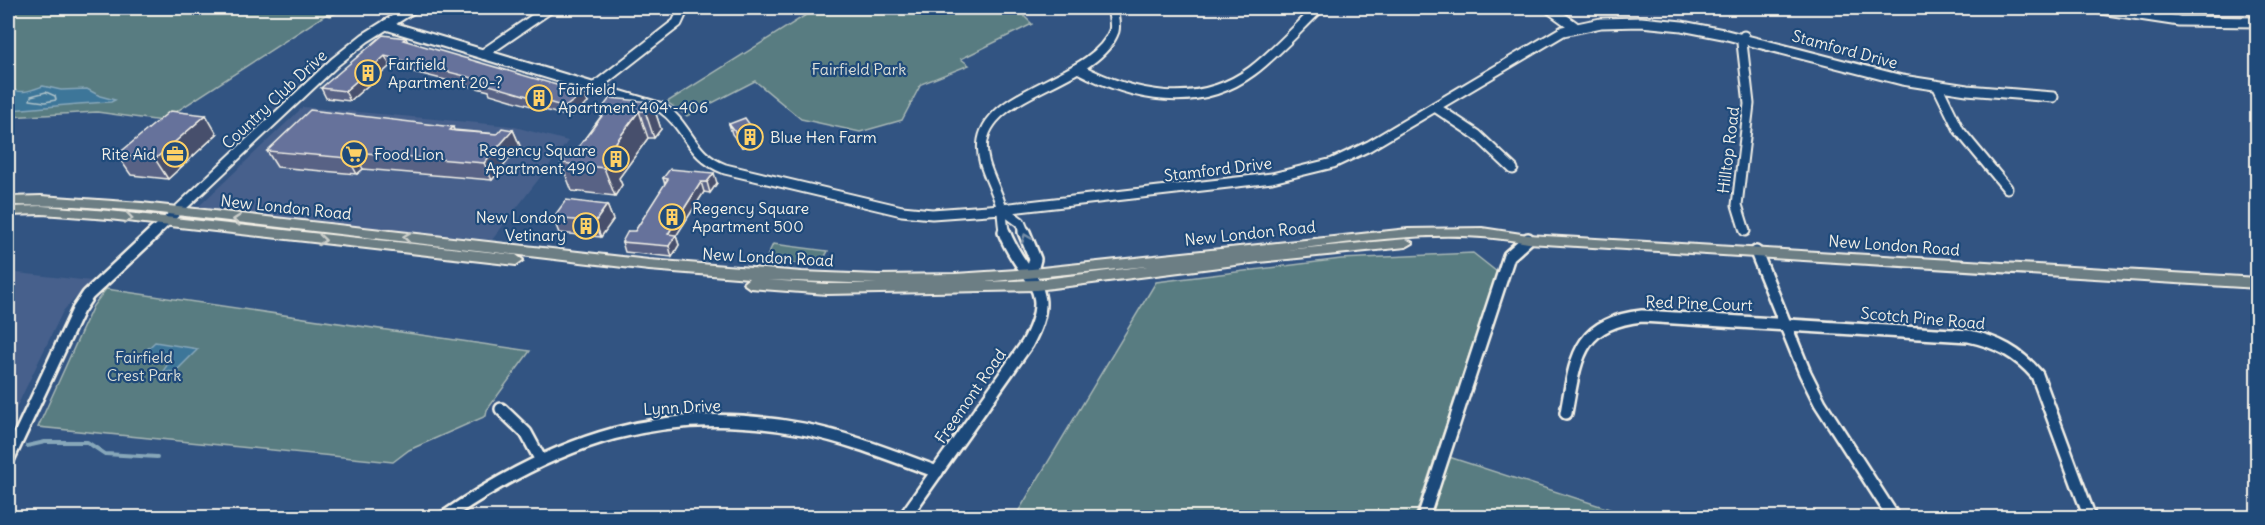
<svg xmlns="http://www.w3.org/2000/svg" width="2265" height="525" viewBox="0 0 2265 525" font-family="Delius,sans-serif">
	<rect width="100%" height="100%" fill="#325482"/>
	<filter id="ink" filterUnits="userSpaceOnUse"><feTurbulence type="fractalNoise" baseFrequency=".0167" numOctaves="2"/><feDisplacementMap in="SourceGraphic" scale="12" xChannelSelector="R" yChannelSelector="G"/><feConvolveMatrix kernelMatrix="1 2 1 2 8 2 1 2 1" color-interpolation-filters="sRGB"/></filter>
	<g filter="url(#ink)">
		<g fill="#46608c">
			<polygon points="303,107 511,126 568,141 492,240 197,208"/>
			<polygon points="8,272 92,281 63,311 8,425"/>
		</g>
		<g fill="#597c81" stroke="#a6b6b4" stroke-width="1.5">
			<polygon points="8,8 345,8 331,16 325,15 162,121 97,112 8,117"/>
			<polygon points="817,8 1016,8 1032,24 961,59 969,65 921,84 902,120 860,132 801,119 755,81 687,116 667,102"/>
			<polygon points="773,244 828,251 820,265 765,261"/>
			<polygon points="1473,253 1497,272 1415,517 1015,517 1156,282 1341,259"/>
			<polygon points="106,289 530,351 487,410 486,416 409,450 393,462 38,427 93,306"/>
			<polygon points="1449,457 1634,517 1431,517"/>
		</g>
		<g fill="#3e7699" stroke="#87a7b9" stroke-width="1.5">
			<path d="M 43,86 L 61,90 L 87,89 L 100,96 L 115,100 L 111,102 C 76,103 42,108 8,110 L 8,87 C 20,95 29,91 43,86 Z"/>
			<polygon points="155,342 198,349 175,372 163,371 170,361 139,357"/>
		</g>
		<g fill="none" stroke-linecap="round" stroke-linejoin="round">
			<polygon stroke="#abc0c8" stroke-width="1.5" points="46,92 55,96 56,100 45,102 30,100 31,96"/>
			<polyline stroke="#87a7b9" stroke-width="4" points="27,446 45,442 87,442 105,454 157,457"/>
			<g stroke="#f4f1e8" stroke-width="13">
				<g id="minor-far1">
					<polyline points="1549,8 1574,26"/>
					<polyline points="2094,8 2179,21 2258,22"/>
					<path d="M 386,25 L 662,108 C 689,127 690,156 725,169 L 902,211 L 932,214 L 1002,209 L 1272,178 L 1333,163 L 1369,146 L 1563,31 L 1601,23 L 1641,22 L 1682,26 L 1723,34 L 1902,80 L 1967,90 L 2053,97"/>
					<polyline points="1744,36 1742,43 1749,104 1737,205 1745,231"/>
					<polyline points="483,54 550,8"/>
					<path d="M 1078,68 C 1133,97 1198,111 1252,71 C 1276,53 1297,29 1319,8"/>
					<polyline points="595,87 677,23 684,8"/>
					<polyline points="1938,87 1959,130 2007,188"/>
					<polyline points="1435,107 1477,135 1513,169"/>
					<polyline points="1002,209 1020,222 1025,234"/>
					<polyline points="153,234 335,62 365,38 413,8"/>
					<path d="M 1005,234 C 1002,224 1003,215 1001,206 C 995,184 979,164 983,140 C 992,89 1096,81 1114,31 C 1116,24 1113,15 1112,8"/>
				</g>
			</g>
			<g stroke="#f4f1e8" stroke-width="16">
				<g id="minor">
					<polyline points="1024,232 1035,259 1031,274"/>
					<polyline points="1756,252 1805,373 1820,403 1894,518"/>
					<polyline points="501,409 526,433 539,457"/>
					<path d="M 1566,413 C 1576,358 1577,323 1642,316 L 1969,336 C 1997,342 2018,353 2037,375 L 2090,518"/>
					<polyline points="8,460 78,310 88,295 155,232"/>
					<path d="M 443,518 C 558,439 663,402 803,429 C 849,438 893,456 937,472"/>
					<path d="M 904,518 L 1027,344 C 1060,284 1022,281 1004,232"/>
					<polyline points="1423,518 1509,256 1528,239"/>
				</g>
			</g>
			<g stroke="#f4f1e8" stroke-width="4">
				<g id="major">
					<path d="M 41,196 L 142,203 L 649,260 L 802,272 L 878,275 L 955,274 L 1032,269 L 1408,229 L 1482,228 L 1528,235 L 2258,278 L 2258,288 L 1528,243 C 1448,227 1366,241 1285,250 L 1406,239 L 1413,243 L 1406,247 L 1259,262 L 1037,290 L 827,294 L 750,288 L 743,283 L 749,278 L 649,270 L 142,211 L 75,206 L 8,205 L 8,197 ZM 1147,266 L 1037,280 L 985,282 ZM 767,280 L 877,284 L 827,284 Z"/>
					<polygon points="42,206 109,211 516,255 523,260 516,265 109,219 42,214 8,215 8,207"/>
				</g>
			</g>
			<use href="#minor-far1" stroke="#1f4a7a" stroke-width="9"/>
			<use href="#minor" stroke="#1f4a7a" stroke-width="11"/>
			<use href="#major" fill="#6c7e84" fill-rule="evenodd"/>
		</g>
		<g fill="#586285" stroke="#f4f1e8" stroke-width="1.5">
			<polygon points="406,38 408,42 588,103 569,117 490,94 489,91 390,66 350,101 326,98 321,88"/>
			<polygon points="652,102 661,129 654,138 648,138 619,178 622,185 615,196 572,191 561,163 574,153 605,111 603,107"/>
			<polygon points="729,124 757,142 742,147 732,134"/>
			<polygon points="453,127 454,130 497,134 513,130 520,146 492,180 363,169 357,174 277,167 267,151"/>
			<polygon points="217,134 168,179 131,175 117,155"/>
			<polygon points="663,178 717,183 710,193 704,192 676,236 679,245 672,257 625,252 622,242 635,231 665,185"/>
			<polygon points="607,205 613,220 601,237 559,233 553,218"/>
		</g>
		<g fill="#47506c" stroke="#f4f1e8" stroke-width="1.5">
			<polygon points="385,56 390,66 350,101 345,91"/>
			<polygon points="584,93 588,103 569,117 565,107"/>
			<polygon points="652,102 661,129 654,138 645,111"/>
			<polygon points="639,111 648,138 619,178 622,185 615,196 604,168 605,157"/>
			<polygon points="206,115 217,134 168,179 155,159"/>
			<polygon points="513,130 520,146 492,180 484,163"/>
			<polygon points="755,132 757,142 742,147 739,137"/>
			<polygon points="354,152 363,169 357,174 348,158"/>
			<polygon points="714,173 717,183 710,193 707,182"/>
			<polygon points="701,182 704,192 676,236 679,245 672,257 669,246 668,234"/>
			<polygon points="607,205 613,220 601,237 595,222"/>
		</g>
		<g fill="#66729b" stroke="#f4f1e8" stroke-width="1.5">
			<polygon points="383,35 406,38 403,40 584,93 565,107 486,84 489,82 385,56 345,91 321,88"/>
			<polygon points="610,98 652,102 645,111 639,111 605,157 612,158 604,168 561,163 568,154 574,153 608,108 603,107"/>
			<polygon points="310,110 453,127 450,130 456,131 497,134 502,128 513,130 484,163 354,152 348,158 267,151"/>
			<polygon points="170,111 206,115 155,159 117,155"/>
			<polygon points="745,118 755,132 739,137 729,124"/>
			<polygon points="670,169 714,173 707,182 701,182 668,234 676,235 669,246 622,242 628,231 635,231 668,179 663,178"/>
			<polygon points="566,200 607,205 595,222 553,218"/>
		</g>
		<defs><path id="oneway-chevron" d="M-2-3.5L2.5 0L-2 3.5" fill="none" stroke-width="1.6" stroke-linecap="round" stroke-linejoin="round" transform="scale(1.5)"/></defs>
		<g stroke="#cbceca">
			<use href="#oneway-chevron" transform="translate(129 218) rotate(8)"/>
			<use href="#oneway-chevron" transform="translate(237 220) rotate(-174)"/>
			<use href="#oneway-chevron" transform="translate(407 237) rotate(-173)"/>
			<use href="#oneway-chevron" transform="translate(322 240) rotate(6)"/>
		</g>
		<use stroke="#748da6" href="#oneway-chevron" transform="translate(1026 238) rotate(-112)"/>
	</g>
	<defs>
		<g id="building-ring" transform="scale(1.35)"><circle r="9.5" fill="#1f4a7a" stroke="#ffd166" stroke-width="1.5"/><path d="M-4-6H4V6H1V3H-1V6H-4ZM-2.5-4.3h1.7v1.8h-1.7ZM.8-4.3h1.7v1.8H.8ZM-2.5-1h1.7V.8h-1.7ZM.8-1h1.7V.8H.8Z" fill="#ffd166"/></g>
		<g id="office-ring" transform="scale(1.35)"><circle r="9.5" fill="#1f4a7a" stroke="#ffd166" stroke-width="1.5"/><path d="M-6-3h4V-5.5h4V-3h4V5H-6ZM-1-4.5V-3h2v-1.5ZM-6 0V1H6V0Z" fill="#ffd166"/></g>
		<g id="supermarket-ring" transform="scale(1.35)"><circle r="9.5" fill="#1f4a7a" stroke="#ffd166" stroke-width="1.5"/><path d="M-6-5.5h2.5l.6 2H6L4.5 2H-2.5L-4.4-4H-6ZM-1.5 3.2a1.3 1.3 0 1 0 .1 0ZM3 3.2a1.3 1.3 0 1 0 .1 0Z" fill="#ffd166"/></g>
	</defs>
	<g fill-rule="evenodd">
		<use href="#building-ring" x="368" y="73"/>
		<use href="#building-ring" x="539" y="98"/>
		<use href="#building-ring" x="750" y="137"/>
		<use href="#office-ring" x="175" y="154"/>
		<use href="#supermarket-ring" x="354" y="154"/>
		<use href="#building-ring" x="616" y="159"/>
		<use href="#building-ring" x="672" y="217"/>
		<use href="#building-ring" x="586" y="226"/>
	</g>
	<g text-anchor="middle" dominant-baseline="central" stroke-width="4.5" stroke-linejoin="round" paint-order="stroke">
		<g font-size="16" fill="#f4f1e8" stroke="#1f4a7a">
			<text transform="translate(1845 49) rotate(15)">Stamford Drive</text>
			<text transform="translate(274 99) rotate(-43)">Country Club Drive</text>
			<text transform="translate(1728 150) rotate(-83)">Hilltop Road</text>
			<text transform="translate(1218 169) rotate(-7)">Stamford Drive</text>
			<text transform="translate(286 207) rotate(6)">New London Road</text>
			<text transform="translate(1250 233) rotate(-6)">New London Road</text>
			<text transform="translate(1894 245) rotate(4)">New London Road</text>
			<text transform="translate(768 257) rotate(3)">New London Road</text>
			<text transform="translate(1699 303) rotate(2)">Red Pine Court</text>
			<text transform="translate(1923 318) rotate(5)">Scotch Pine Road</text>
			<text transform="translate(970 396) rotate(-55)">Freemont Road</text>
			<text transform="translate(682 407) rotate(-3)">Lynn Drive</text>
		</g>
		<g font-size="16" fill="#f4f1e8" stroke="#1f4a7a" text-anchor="start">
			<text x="388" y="64">Fairfield<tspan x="388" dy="18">Apartment 20-?</tspan></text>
			<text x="558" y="89">Fairfield<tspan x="558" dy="18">Apartment 404 -406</tspan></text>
			<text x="770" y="137">Blue Hen Farm</text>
			<text x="596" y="150" text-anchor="end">Regency Square<tspan x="596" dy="18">Apartment 490</tspan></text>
			<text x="156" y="154" text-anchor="end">Rite Aid</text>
			<text x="374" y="154">Food Lion</text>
			<text x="692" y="208">Regency Square<tspan x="692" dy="18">Apartment 500</tspan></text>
			<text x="566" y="217" text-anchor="end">New London<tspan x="566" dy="18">Vetinary</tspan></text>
		</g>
		<g font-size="16" fill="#dddfd9" stroke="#1f4a7a">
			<text x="859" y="69">Fairfield Park</text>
			<text x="144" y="357">Fairfield<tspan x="144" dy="18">Crest Park</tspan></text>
		</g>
	</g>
	<rect width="2265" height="525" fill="none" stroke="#1f4a7a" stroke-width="30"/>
	<rect x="15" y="15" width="2235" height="495" fill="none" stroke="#f4f1e8" stroke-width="2" filter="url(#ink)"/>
</svg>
